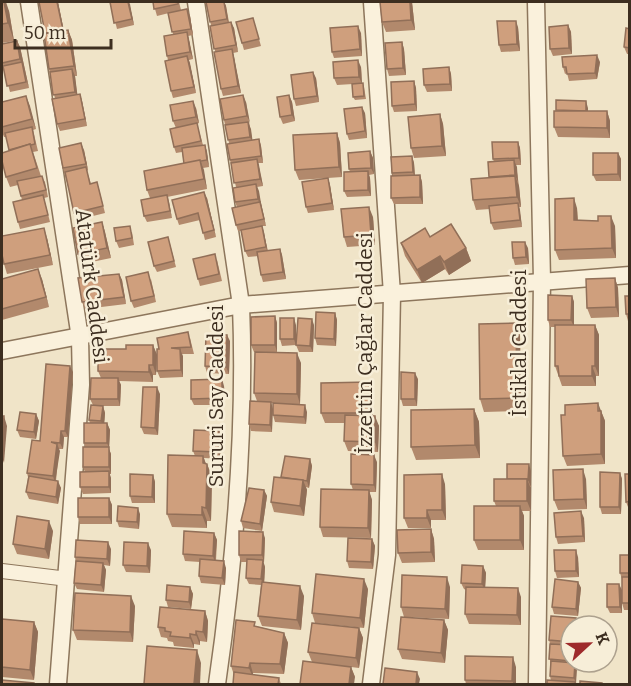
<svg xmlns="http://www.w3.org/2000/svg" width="631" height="686" viewBox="0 0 631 686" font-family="Bitter,serif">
	<rect width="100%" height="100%" fill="#f0e4c8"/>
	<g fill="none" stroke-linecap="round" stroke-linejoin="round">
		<g stroke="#8d765c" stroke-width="16">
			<polyline id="minor" points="2,571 68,579"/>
		</g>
		<g stroke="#8d765c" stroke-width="19">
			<g id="tertiary">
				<polyline points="29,2 80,338 81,385 58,684"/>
				<path d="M 196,2 L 241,305 C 246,432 235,559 217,684"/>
				<polyline points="536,2 542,280 537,684"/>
				<polyline points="2,351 241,305 630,275"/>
				<polyline points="371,684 387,555 392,294 372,2"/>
			</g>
		</g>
		<use href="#minor" stroke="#faf1dc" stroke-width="14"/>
		<use href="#tertiary" stroke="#faf1dc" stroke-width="16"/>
	</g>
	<g fill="#b2896c">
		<polygon points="2,2 9,11 14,41 2,43"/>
		<polygon points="58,2 64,31 68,30 72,40 77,76 75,76 77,95 80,94 82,101 87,126 60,131 57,124 55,99 49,69 45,33"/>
		<polygon points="110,2 129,2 134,25 117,29"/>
		<polygon points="153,2 179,2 181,10 187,9 190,16 193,35 188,36 193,59 189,60 196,93 173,98 171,91 168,60 167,56 173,34 169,13 157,16"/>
		<polygon points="204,2 224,2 226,6 229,22 234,28 238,52 233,53 241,93 223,96 221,89 211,25 206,4 205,4"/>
		<polygon points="380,2 412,2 415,30 386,32 382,22"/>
		<polygon points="253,18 261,46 244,50 242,43"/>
		<polygon points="568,25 571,32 572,54 553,56 550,49"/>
		<polygon points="518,27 520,51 501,52 499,45"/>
		<polygon points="630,29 630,54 627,54 624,47"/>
		<polygon points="361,33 362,56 334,58 332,52"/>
		<polygon points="17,41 20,47 29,88 10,92 4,69 2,70 2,44"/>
		<polygon points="402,42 404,49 406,75 389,76 387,69"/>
		<polygon points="600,62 597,79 569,81 567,73 565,74 563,67"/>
		<polygon points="361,67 362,84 364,87 366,99 355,100 353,97 353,84 337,85 334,78"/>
		<polygon points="449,67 451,74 452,91 427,92 424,85"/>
		<polygon points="316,78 319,102 296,106 294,99"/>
		<polygon points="414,81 416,88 417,111 394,112 392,106"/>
		<polygon points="289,95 292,102 295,121 283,124 280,117"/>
		<polygon points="26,96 36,129 33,130 38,151 33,152 41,176 45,182 48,197 44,198 50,222 20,229 18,222 22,200 18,185 10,187 6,177 9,150 6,137 4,137 2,132 2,102"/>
		<polygon points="246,102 252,140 259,139 261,146 263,163 258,163 263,186 257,187 266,226 262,226 268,251 280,249 282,255 286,279 263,282 261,275 258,256 248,257 245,251 241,231 238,231 236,225 237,207 235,202 236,187 230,160 229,143 224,120"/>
		<polygon points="196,108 199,123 197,124 203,145 205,145 207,152 209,167 203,168 207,189 167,197 172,218 147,222 144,216 150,198 147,190 184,164 182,152 176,153 174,147 176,128 173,121"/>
		<polygon points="588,108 588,111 607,111 610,121 610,138 558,137 554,127"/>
		<polygon points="365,113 367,138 349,140 347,134"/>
		<polygon points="440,114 443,124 446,156 414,158 411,148"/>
		<polygon points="337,133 340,143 342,177 299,180 295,170"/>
		<polygon points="518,142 520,148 521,165 516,165 519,186 521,207 519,207 522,227 494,230 491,223 490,209 476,210 473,200 489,177 494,162 493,159"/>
		<polygon points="84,150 88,170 87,171 91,184 99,189 105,213 77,220 63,168"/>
		<polygon points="370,151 373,158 374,174 369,175 370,178 371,196 347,197 344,191 350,172 349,169"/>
		<polygon points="618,153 621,159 621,181 596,181 593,175"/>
		<polygon points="412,156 414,163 415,175 420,175 422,182 423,204 394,204 391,198 393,176 392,173"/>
		<polygon points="328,178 330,185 334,210 308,213 306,207"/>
		<polygon points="207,198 216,237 205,240 200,220 179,225 177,219"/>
		<polygon points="577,208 578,220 598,221 615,226 616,258 559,260 555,250"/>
		<polygon points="373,217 375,245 347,247 344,237"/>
		<polygon points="102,222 105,232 111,258 82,264 78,254"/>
		<polygon points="132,232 134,245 119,248 116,241"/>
		<polygon points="430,237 466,248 471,261 449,275 445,269 422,283 405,256 401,243"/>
		<polygon points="47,238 53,265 7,274 4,264"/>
		<polygon points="170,244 176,267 157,272 154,266"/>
		<polygon points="528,248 529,264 515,265 513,258"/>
		<polygon points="217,260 222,281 200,286 198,279"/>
		<polygon points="119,274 122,280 126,304 85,309 82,302"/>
		<polygon points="615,278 618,288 619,317 591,318 587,308"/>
		<polygon points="2,279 42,279 49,307 2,320"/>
		<polygon points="151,279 156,302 134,308 131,301"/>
		<polygon points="572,296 574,302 574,325 595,325 599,335 599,376 596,376 596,386 562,386 555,366 555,327 550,327 548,320"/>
		<polygon points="630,296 630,321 628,321 626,314"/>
		<polygon points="335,313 337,320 336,346 317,345 315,338"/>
		<polygon points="275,316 277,323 277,352 301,363 300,404 278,404 307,412 306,424 275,422 273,415 273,403 271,403 272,432 251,431 249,424 257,401 254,393 255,352 254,352 251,345"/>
		<polygon points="516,323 520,336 521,411 484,412 480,399"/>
		<polygon points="296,325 296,343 314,325 313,352 299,352 296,345 282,346 280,339"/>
		<polygon points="190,338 194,354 182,354 183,377 160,378 157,371 159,349"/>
		<polygon points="230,341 229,374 207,373 205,366"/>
		<polygon points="153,345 157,355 156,375 153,375 153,382 119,381 121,385 120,406 103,406 105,413 104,423 107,423 110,430 109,449 111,454 111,474 109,474 111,478 111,493 83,494 80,487 85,472 83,467 85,447 84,443 90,423 89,420 93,405 90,399 101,378 98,371 106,355 126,349"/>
		<polygon points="73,372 68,437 64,437 63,449 59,449 56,481 61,488 58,504 29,499 26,492 28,477 27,473 40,441"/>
		<polygon points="418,379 417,406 403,406 401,399"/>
		<polygon points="369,382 373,392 373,416 379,426 378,452 348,451 344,441 345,423 325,423 321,413"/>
		<polygon points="224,386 225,405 194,405 191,399"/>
		<polygon points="160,394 158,435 144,434 141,427"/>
		<polygon points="474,409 479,422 480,458 416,460 411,447"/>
		<polygon points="601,411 605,421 605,464 567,466 563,456"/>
		<polygon points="36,414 39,421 36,439 20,437 17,430"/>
		<polygon points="219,431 221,438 220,459 204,458 206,464 207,464 212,477 211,521 207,521 207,528 172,527 167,514 195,456 193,451"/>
		<polygon points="310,459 312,466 309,488 306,487 307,490 304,516 274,512 271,502 282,478"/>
		<polygon points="377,462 376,492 369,492 372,500 371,538 323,537 320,527 353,490 351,484"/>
		<polygon points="531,471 531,487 530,487 531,511 522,511 524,516 524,550 478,550 474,540 496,506 494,501 507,479"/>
		<polygon points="620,473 622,479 621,514 602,514 600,507"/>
		<polygon points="630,474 630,512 626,502"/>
		<polygon points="153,475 155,482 155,503 132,503 130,496"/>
		<polygon points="586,479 587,509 558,510 554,500"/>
		<polygon points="445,484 446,520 431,520 431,528 408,528 404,518"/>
		<polygon points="264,490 267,496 262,531 243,528 241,521"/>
		<polygon points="109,498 112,505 112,524 80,524 78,517"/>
		<polygon points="140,514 139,529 119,527 117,521"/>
		<polygon points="584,518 585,542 558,544 556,537"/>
		<polygon points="431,529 434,539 435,562 402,563 398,553"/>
		<polygon points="53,531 49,559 17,554 13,544"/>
		<polygon points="214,533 217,540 216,561 226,568 225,585 201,583 199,576 200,562 185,561 183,554"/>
		<polygon points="265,538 264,562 263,562 265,567 264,582 304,596 301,630 262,626 258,616 261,585 249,584 246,578 247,562 241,562 239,555"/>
		<polygon points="372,539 375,546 373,569 349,568 347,561"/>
		<polygon points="111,549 110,566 104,565 106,570 104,592 77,589 74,583 76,561 75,557"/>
		<polygon points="151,550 150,573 126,572 123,565"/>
		<polygon points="630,555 630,610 624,610 622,603 622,579 620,573"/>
		<polygon points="578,557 579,577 557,578 555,571"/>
		<polygon points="483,566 486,573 485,587 521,597 521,625 469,624 465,614 466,590 464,589 461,583"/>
		<polygon points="578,582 581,588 578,616 554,614 552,607"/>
		<polygon points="190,587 193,594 191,609 168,607 166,600"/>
		<polygon points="450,587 449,619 404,617 401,607"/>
		<polygon points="368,589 364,628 315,623 312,613"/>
		<polygon points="622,590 622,613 610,613 607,607"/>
		<polygon points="135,606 133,642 77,640 73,630"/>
		<polygon points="205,611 208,621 207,642 200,641 200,645 194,644 194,648 174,646 173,642 168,641 167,638 161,637 158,627"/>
		<polygon points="576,618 578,626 571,626 571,662 581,662 581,668 576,668 576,684 547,684 551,681 550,676 550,644 549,640"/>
		<polygon points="2,619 34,622 38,632 34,680 2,677"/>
		<polygon points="444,620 448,630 445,663 402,659 398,649"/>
		<polygon points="256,626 284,633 288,643 284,674 253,673 253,675 279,678 281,684 233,684 234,675 231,666"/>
		<polygon points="359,628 363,638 359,668 351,667 355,677 312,662 308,652"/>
		<polygon points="516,667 516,684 466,684 465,680"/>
	</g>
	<g fill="#916f58">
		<polygon points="4,2 6,2 9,11 14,41 8,23"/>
		<polygon points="57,2 58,2 65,37 63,30"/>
		<polygon points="128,2 130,4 134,25 132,19"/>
		<polygon points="224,2 226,6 229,26 227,19"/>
		<polygon points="410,2 412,2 415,30 411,20"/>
		<polygon points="187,9 190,16 193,35 191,29"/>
		<polygon points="516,21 518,27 520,51 517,44"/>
		<polygon points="231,22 234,28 238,52 236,45"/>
		<polygon points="568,25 571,32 572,54 569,48"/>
		<polygon points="358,26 361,33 362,56 360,49"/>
		<polygon points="68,30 72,40 77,76 74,66"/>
		<polygon points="187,32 189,39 193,59 190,52"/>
		<polygon points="17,41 20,47 29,88 20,59"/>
		<polygon points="402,42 404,49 406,75 403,68"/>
		<polygon points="232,49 234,56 241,93 238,86"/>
		<polygon points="597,55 600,62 597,79 595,73"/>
		<polygon points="187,56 190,63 196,93 194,87"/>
		<polygon points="358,60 361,67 362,84 359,77"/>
		<polygon points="449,67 451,74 452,91 450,84"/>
		<polygon points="72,69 75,76 78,99 75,92"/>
		<polygon points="313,72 316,78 319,102 317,96"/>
		<polygon points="414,81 416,88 417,111 415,104"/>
		<polygon points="80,94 82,101 87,126 85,119"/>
		<polygon points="243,95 246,102 250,123 247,116"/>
		<polygon points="289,95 292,102 295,121 292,115"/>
		<polygon points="26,96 30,106 36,129 32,119"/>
		<polygon points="193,101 196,108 199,123 196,117"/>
		<polygon points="586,101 588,108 588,118 586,112"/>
		<polygon points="362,107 365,113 367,138 365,131"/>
		<polygon points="607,111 610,121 610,138 607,128"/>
		<polygon points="440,114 443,124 446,156 442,146"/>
		<polygon points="248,122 251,129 253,144 250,137"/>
		<polygon points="337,133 340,143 342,177 339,167"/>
		<polygon points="259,139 261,146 263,163 261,156"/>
		<polygon points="518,142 520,148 521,165 519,158"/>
		<polygon points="81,143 84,150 88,170 86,164"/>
		<polygon points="205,145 207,152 209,167 207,160"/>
		<polygon points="370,151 373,158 374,174 371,168"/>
		<polygon points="618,153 621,159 621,181 618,174"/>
		<polygon points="412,156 414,163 415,179 413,172"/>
		<polygon points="257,159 259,165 263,186 260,179"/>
		<polygon points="200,160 204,170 207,189 204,179"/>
		<polygon points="514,160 517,167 518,182 515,175"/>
		<polygon points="368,171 370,178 371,196 368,190"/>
		<polygon points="420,175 422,182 423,204 420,197"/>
		<polygon points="515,176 519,186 521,207 517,197"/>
		<polygon points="328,178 330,185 334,210 332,203"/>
		<polygon points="256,184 259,191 261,203 266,226 258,199"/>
		<polygon points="204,192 207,198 216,237 214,230"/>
		<polygon points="167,195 169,202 172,218 170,211"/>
		<polygon points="574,198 577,208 578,230 574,220"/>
		<polygon points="518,203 520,210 522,227 520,220"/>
		<polygon points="369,207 373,217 375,245 371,235"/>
		<polygon points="611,216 615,226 616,258 612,248"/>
		<polygon points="102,222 105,232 111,258 107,248"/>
		<polygon points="262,226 264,232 268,254 266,247"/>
		<polygon points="44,228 47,238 53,265 50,255"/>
		<polygon points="525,242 528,248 529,264 526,257"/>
		<polygon points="466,248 471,261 449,275 444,262"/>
		<polygon points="280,249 282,255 286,279 283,272"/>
		<polygon points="440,256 445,269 422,283 417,270"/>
		<polygon points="38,269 42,279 49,307 46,297"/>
		<polygon points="119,274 122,280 126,304 124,297"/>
		<polygon points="615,278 618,288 619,317 616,307"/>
		<polygon points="572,296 574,302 574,327 571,320"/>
		<polygon points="335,313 337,320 336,346 334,339"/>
		<polygon points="275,316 277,323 277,352 275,345"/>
		<polygon points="294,318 296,325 296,346 294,339"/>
		<polygon points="312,319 314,325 313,352 310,346"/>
		<polygon points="516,323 520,336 521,411 517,398"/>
		<polygon points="595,325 599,335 599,376 595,366"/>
		<polygon points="227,335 230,341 229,374 226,367"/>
		<polygon points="153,345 157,355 156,375 153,365"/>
		<polygon points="180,349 183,356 183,377 181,370"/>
		<polygon points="297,353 301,363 300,404 297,394"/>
		<polygon points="149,365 153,375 153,382 149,372"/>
		<polygon points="70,366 73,372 68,437 65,431"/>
		<polygon points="592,366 596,376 596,386 592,376"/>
		<polygon points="415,373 418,379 417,406 415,399"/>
		<polygon points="118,378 121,385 120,406 118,399"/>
		<polygon points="222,379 224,386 225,405 222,398"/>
		<polygon points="369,382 373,392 373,423 369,413"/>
		<polygon points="157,387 160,394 158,435 155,428"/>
		<polygon points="271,402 273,409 272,432 270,425"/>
		<polygon points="598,403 605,421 605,464 601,454"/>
		<polygon points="305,405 307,412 306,424 304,417"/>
		<polygon points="103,406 105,413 104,428 101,421"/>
		<polygon points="474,409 479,422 480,458 475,445"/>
		<polygon points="36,414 39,421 36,439 34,432"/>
		<polygon points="4,416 7,426 4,463 2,457 2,438"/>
		<polygon points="375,416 379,426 378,452 375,442"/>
		<polygon points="107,423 110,430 109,449 111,454 111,474 109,467 109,448 107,443"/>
		<polygon points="61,431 64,437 63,449 60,443"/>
		<polygon points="219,431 221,438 220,459 218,452"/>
		<polygon points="57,444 60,451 55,483 53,476"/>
		<polygon points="374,455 377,462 376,492 374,485"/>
		<polygon points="203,456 207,467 207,464 212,477 211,521 206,508"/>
		<polygon points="310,459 312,466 309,488 307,481"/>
		<polygon points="529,464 531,471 531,487 528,480"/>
		<polygon points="583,469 586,479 587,509 584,499"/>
		<polygon points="109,471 111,478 111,493 109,487"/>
		<polygon points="620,473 622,479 621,514 619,507"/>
		<polygon points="442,474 445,484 446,520 442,510"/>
		<polygon points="153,475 155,482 155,503 152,497"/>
		<polygon points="527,479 531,489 531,511 527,501"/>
		<polygon points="303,480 307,490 304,516 300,506"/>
		<polygon points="58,481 61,488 58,504 56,497"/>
		<polygon points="264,490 267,496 262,531 260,524"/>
		<polygon points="369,490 372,500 371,538 368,528"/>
		<polygon points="109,498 112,505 112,524 109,517"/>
		<polygon points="520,506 524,516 524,550 520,540"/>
		<polygon points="202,507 207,521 207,528 202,515"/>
		<polygon points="138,508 140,514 139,529 137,522"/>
		<polygon points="427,510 431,520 431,528 427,518"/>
		<polygon points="581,511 584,518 585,542 583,536"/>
		<polygon points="49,521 53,531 49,559 45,549"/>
		<polygon points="431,529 434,539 435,562 431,552"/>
		<polygon points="263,532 265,538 264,562 262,555"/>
		<polygon points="214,533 217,540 215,563 213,556"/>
		<polygon points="372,539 375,546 373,569 371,562"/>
		<polygon points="108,542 111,549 110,566 107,559"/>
		<polygon points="148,543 151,550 150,573 147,566"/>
		<polygon points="576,550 578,557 579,577 576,571"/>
		<polygon points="263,560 265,567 264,586 261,579"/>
		<polygon points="224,561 226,568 225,585 222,578"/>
		<polygon points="103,563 106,570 104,592 101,585"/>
		<polygon points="483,566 486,573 485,591 482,584"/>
		<polygon points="447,577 450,587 449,619 445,609"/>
		<polygon points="364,579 368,589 364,628 360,618"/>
		<polygon points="578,582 581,588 578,616 576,609"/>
		<polygon points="619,584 622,590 622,613 620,607"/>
		<polygon points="300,586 304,596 301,630 297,620"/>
		<polygon points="190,587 193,594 191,609 189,602"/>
		<polygon points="518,588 521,597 521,625 517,615"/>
		<polygon points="131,596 135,606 133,642 130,632"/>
		<polygon points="205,611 208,621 207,642 203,632"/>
		<polygon points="444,620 448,630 445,663 441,653"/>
		<polygon points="34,622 38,632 34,680 30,670"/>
		<polygon points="359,628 363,638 359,668 356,658"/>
		<polygon points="196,631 200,641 200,645 196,635"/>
		<polygon points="284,633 288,643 284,674 280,664"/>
		<polygon points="190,634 194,644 194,648 190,638"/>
		<polygon points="197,650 201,663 200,684 194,684"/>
		<polygon points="513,657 516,667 516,684 514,684 512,681"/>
		<polygon points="250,663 253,673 253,678 249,668"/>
		<polygon points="575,663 577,669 576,684 574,678"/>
		<polygon points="351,667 355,677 354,684 349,684"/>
		<polygon points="417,672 420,679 419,684 416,684"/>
	</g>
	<g fill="#cf9f7d" stroke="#916f58" stroke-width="1.5">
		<polygon points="2,2 4,2 8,23 2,24"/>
		<polygon points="39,2 57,2 63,30 45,33"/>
		<polygon points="110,2 128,2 132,19 114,23"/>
		<polygon points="153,2 178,2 178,4 154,9"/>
		<polygon points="206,2 224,2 227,19 210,22"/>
		<polygon points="380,2 410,2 411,20 382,22"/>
		<polygon points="187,9 191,29 172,32 168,13"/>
		<polygon points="253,18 259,39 242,43 236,22"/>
		<polygon points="497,21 516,21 517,44 499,45"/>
		<polygon points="231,22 236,45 214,49 210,26"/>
		<polygon points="568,25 569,48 550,49 549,27"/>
		<polygon points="358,26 360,49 332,52 330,28"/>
		<polygon points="626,28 630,29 630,48 624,47"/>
		<polygon points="68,30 74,66 49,69 44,34"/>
		<polygon points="187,32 190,52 167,56 164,36"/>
		<polygon points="17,41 20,59 2,63 2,44"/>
		<polygon points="402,42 403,68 387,69 385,43"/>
		<polygon points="232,49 238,86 221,89 214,52"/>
		<polygon points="597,55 595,73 567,74 566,67 563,67 562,57"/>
		<polygon points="187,56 194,87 171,91 165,61"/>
		<polygon points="358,60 359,77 334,78 333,62"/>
		<polygon points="22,62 26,82 7,86 3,66"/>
		<polygon points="449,67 450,84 424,85 423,69"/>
		<polygon points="72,69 75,92 53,95 50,72"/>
		<polygon points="313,72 317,96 294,99 291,75"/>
		<polygon points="414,81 415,104 392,106 391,82"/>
		<polygon points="363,83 364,96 353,97 352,84"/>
		<polygon points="80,94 85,119 57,124 52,99"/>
		<polygon points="243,95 247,116 224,120 220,99"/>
		<polygon points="289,95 292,115 280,117 277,97"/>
		<polygon points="26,96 32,119 2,127 2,102"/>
		<polygon points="556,100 586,101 586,111 556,110"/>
		<polygon points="193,101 196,117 173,121 170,105"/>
		<polygon points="362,107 365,131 347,134 344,109"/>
		<polygon points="554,111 607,111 607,128 554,127"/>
		<polygon points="440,114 442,146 411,148 408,117"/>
		<polygon points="248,122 250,137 228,140 225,125"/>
		<polygon points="197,123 201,141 174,147 170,129"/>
		<polygon points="32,127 35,144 31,145 30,144 9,150 5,133"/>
		<polygon points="337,133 339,167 295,170 293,135"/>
		<polygon points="259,139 261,156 230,160 227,144"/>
		<polygon points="492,142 518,142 519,158 493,159"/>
		<polygon points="81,143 86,164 63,168 59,148"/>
		<polygon points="30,144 37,168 6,177 2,161 2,153"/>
		<polygon points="205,145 207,160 184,164 182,148"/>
		<polygon points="370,151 371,168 349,169 348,153"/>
		<polygon points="593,153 618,153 618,174 593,175"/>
		<polygon points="412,156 413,172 392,173 391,157"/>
		<polygon points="257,159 260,179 234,183 231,163"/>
		<polygon points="200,160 204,179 147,190 144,171"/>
		<polygon points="514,160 515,175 489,177 488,162"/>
		<polygon points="86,167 90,184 97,182 103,206 74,213 65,172"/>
		<polygon points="368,171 368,190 344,191 344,172"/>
		<polygon points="420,175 420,197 391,198 391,176"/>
		<polygon points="42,176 46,190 21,196 17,181"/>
		<polygon points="515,176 517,197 473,200 471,179"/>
		<polygon points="328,178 332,203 306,207 302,182"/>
		<polygon points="256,184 258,199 235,202 233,188"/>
		<polygon points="204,192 214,230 203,233 198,213 177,219 172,200"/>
		<polygon points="43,195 48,215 18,222 13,202"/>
		<polygon points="167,195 170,211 144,216 141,200"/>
		<polygon points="574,198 574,220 598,221 598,216 611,216 612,248 555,250 555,199"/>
		<polygon points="260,202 264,219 236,225 232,208"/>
		<polygon points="518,203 520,220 491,223 489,206"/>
		<polygon points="369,207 371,235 344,237 341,209"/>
		<polygon points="102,222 107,248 78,254 73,228"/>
		<polygon points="451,224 466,248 444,262 440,256 417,270 401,243 425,228 430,237"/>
		<polygon points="130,226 132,238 116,241 114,228"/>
		<polygon points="262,226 266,247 245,251 241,230"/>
		<polygon points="44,228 50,255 4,264 2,255 2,236"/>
		<polygon points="168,237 174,261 154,266 148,242"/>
		<polygon points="512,242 525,242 526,257 513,258"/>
		<polygon points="280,249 283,272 261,275 257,252"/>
		<polygon points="215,254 219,274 198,279 193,259"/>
		<polygon points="38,269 46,297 2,309 2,279"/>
		<polygon points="148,272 154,296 131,301 126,277"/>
		<polygon points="119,274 124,297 82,302 78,278"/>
		<polygon points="615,278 616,307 587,308 586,279"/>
		<polygon points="548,295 572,296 571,320 548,320"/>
		<polygon points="625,296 630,296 630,314 626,314"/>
		<polygon points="316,312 335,313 334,339 315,338"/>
		<polygon points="275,316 275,345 251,345 251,317"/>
		<rect x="280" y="318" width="14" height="21"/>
		<polygon points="298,318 312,319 310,346 296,345"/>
		<polygon points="516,323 517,398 480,399 479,324"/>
		<polygon points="555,325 595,325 595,366 592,366 592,376 559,376 558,366 555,366"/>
		<polygon points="188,332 191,347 171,348 180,349 181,370 157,371 157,349 159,349 157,338"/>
		<polygon points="206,334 227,335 226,367 205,366"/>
		<polygon points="126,345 153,345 153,365 149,365 149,372 98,371 98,355 106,355 106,349 126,349"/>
		<polygon points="255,352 297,353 297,394 254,393"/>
		<polygon points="46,364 70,366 65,431 61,431 60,443 51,442 57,444 53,476 27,473 32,440 40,441"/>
		<polygon points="401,372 415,373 415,399 401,399"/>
		<polygon points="91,378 118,378 118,399 90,399"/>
		<polygon points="222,379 222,398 191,399 191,380"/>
		<polygon points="369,382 369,413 321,413 321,383"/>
		<polygon points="143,387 157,387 155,428 141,427"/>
		<polygon points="250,401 271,402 270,425 249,424"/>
		<polygon points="273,403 305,405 304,417 273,415"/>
		<polygon points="598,403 598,411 601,411 601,454 563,456 561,415 565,415 565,405"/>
		<polygon points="91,405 103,406 101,421 89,420"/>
		<polygon points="474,409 475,445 411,447 411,410"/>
		<polygon points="20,412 36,414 34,432 17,430"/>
		<polygon points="345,415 375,416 375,442 344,441"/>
		<polygon points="2,416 4,416 2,438"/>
		<rect x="84" y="423" width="23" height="20"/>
		<polygon points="194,430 219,431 218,452 193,451"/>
		<rect x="83" y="447" width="26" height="20"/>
		<polygon points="351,454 374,455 374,485 351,484"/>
		<polygon points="168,455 203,456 203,463 207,464 206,508 202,507 202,515 167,514"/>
		<polygon points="285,456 310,459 307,481 281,477"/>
		<polygon points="507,464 529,464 528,480 527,480 527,479 507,479"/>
		<polygon points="583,469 584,499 554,500 553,470"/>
		<polygon points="109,471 109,487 80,487 80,472"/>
		<polygon points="600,472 620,473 619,507 600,507"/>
		<polygon points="130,474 153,475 152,497 130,496"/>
		<polygon points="442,474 442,510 427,510 427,518 404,518 404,475"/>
		<polygon points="625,474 630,474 630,501 626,502"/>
		<polygon points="29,476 58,481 56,497 26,492"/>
		<polygon points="274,477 303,480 300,506 271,502"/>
		<rect x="494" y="479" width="33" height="22"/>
		<polygon points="249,488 264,490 260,524 241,521"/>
		<polygon points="321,489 369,490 368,528 320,527"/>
		<rect x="78" y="498" width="31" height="19"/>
		<polygon points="118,506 138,508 137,522 117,521"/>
		<rect x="474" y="506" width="46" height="34"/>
		<polygon points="581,511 583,536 556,537 554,513"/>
		<polygon points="17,516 49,521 45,549 13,544"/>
		<polygon points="431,529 431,552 398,553 397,530"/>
		<polygon points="184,531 214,533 213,556 183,554"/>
		<polygon points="239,531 263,532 262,555 239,555"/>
		<polygon points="348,538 372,539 371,562 347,561"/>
		<polygon points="76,540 108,542 107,559 75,557"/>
		<polygon points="124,542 148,543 147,566 123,565"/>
		<polygon points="554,550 576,550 576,571 555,571"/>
		<rect x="620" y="555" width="10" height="18"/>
		<polygon points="200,559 224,561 222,578 199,576"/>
		<polygon points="247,559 263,560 261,579 246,578"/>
		<polygon points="76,561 103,563 101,585 74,583"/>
		<polygon points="462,565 483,566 482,584 461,583"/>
		<polygon points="316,574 364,579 360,618 312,613"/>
		<polygon points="402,575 447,577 445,609 401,607"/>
		<rect x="622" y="577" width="8" height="26"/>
		<polygon points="555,579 578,582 576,609 552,607"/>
		<polygon points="262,582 300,586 297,620 258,616"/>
		<polygon points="607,584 619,584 620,607 607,607"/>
		<polygon points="167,585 190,587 189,602 166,600"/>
		<polygon points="466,587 518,588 517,615 465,614"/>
		<polygon points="75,593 131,596 130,632 73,630"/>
		<polygon points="160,607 205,611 203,632 196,631 196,635 190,634 190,638 170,636 171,632 165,631 165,628 158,627"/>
		<polygon points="551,616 576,618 575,626 571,626 571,642 549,640"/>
		<polygon points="401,617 444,620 441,653 398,649"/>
		<polygon points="2,619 34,622 30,670 2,667"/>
		<polygon points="236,620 255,622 254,626 284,633 280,664 250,663 249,668 231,666"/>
		<polygon points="312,623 359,628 356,658 308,652"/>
		<polygon points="550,644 571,645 571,661 549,659"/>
		<polygon points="147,646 197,650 194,684 144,684"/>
		<polygon points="465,656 513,657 512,681 465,680"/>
		<polygon points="303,661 351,667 349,684 300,684"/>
		<polygon points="551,661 575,663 574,678 550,676"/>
		<polygon points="385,668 417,672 416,684 383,684"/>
		<polygon points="234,672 279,678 278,684 233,684"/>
		<polygon points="2,680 34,683 34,684 2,684"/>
		<polygon points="547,680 575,682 575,684 547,684"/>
		<polygon points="580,681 602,683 602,684 580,684"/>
	</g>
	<g text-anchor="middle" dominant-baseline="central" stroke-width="5" stroke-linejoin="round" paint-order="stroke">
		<g font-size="21" fill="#3d2e20" stroke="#f7eed8">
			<text transform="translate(92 286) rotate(83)">Atatürk Caddesi</text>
			<text transform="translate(365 343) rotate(-90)">İzzettin Çağlar Caddesi</text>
			<text transform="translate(519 343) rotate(-90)">İstiklal Caddesi</text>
			<text transform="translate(216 396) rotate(-90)">Sururi Say Caddesi</text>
		</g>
	</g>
	<rect width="631" height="686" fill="none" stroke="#3d2e20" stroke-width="6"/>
	<g transform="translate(589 644) rotate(68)"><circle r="28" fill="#f7eed8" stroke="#ada18e" stroke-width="1.5"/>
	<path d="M0-4.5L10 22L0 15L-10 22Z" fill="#9e2a2b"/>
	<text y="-9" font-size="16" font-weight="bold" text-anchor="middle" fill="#3d2e20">K</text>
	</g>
	<path d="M15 39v9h96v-9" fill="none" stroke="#3d2e20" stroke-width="3"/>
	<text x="24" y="39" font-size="18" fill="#3d2e20" stroke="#f7eed8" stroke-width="4.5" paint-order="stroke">50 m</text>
</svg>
